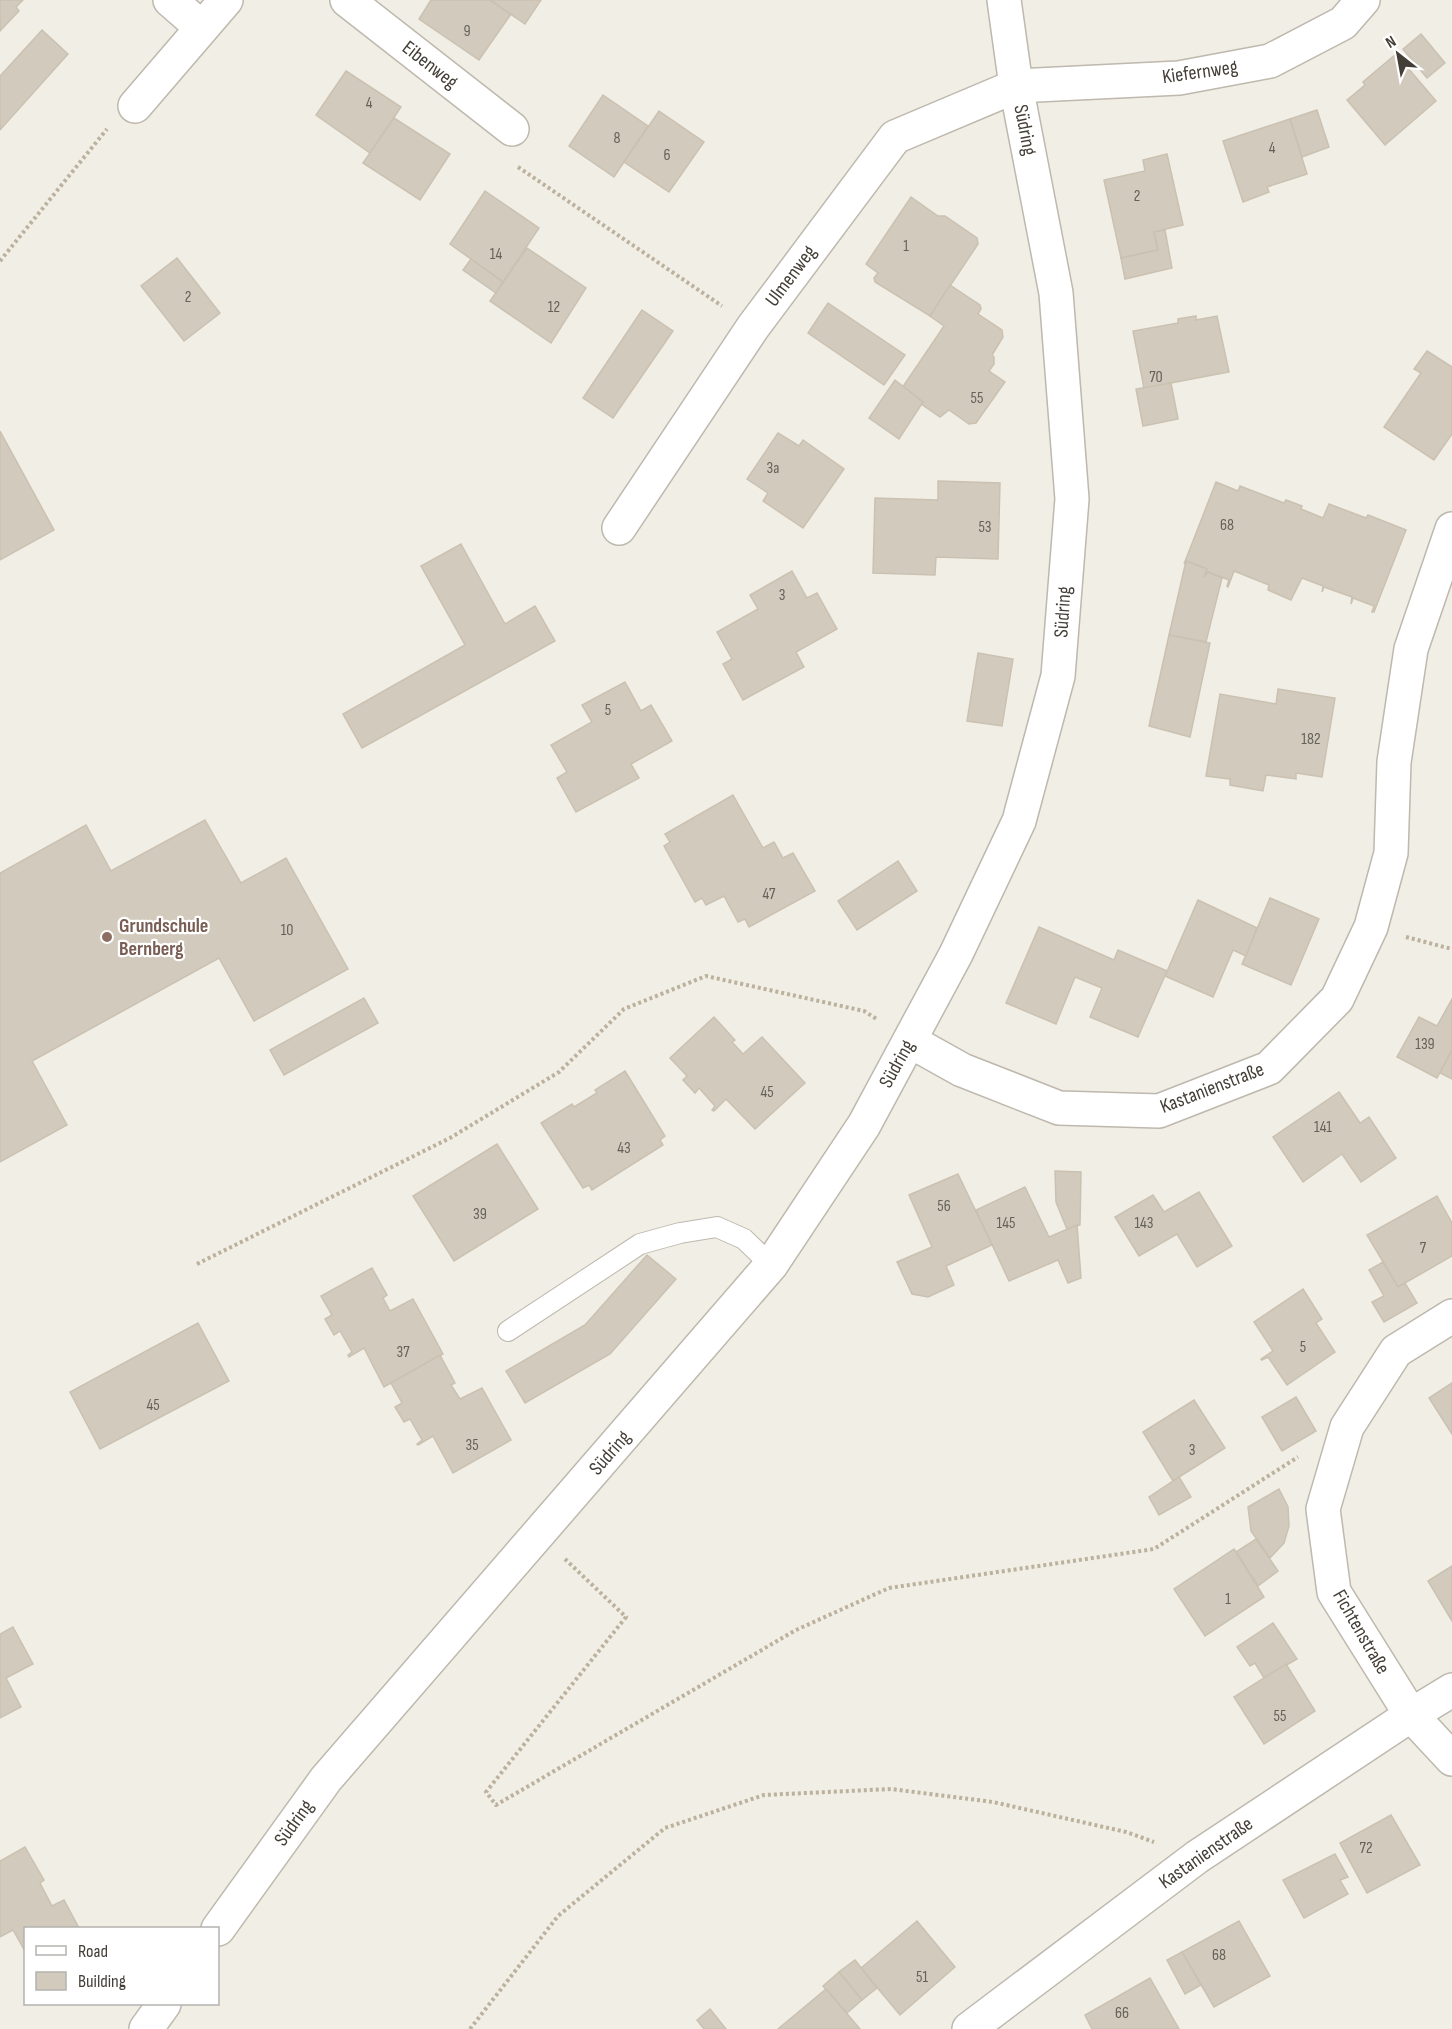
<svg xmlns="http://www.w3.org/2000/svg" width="1452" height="2029" viewBox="0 0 1452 2029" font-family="'Sofia Sans Condensed',sans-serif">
	<rect width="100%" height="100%" fill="#f1eee6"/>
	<g fill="#d1cabd" stroke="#cbc1b1" stroke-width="1.5">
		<polygon points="0,0 23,0 16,7 19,11 0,31"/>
		<polygon points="431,0 490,0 511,14 479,60 419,19"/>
		<polygon points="490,0 541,0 525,24"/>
		<polygon points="42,30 68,54 0,130 0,76"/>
		<polygon points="1421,34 1445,63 1427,78 1403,49"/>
		<polygon points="1396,54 1436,101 1385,145 1347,100 1365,85 1363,82"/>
		<polygon points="346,71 401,107 370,153 316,115"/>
		<polygon points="603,95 648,126 614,177 569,146"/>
		<polygon points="1317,110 1329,147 1302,157 1290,119"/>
		<polygon points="659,111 704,142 669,192 624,162"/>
		<polygon points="394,118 450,154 420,200 363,163"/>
		<polygon points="1290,119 1307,174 1267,187 1269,192 1243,202 1223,141"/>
		<polygon points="1167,154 1183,225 1154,232 1158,250 1121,258 1104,180 1145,171 1143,160"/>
		<polygon points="485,191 539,228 503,282 450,244"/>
		<polygon points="911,197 938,216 945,216 977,238 978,244 930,316 875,282 874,278 878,273 866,264"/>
		<polygon points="1165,230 1172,268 1125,279 1121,258 1158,250 1154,232"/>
		<polygon points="527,248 586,288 551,343 490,301"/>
		<polygon points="177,258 220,313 184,341 141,286"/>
		<polygon points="471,259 503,282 496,293 463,270"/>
		<polygon points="950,285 980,305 981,309 978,314 1002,330 1003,337 992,355 994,357 994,364 989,371 1005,382 976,423 969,424 949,410 940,417 921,404 923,402 902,388 944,326 930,316"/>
		<polygon points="828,303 905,355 884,385 808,333"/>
		<polygon points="642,310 673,331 613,418 583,398"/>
		<polygon points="1196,316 1196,320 1217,316 1229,372 1144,388 1133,331 1178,323 1178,319"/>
		<polygon points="1427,351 1452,367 1452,434 1434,460 1384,427 1421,373 1414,369"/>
		<polygon points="895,380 923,402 899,439 869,418"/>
		<polygon points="1171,383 1178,419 1143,426 1136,389"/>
		<polygon points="0,431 54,530 0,560"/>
		<polygon points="778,433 799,446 803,440 844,469 803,528 763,501 768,493 747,479"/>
		<polygon points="938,481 1000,483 998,559 936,557 935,575 873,573 875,498 938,500"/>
		<polygon points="1216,482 1238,491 1240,486 1284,503 1286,500 1302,506 1301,509 1323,518 1329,504 1366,518 1368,515 1406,530 1374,612 1372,612 1374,606 1353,598 1351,604 1352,597 1324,587 1322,592 1323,586 1302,578 1291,600 1268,590 1269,585 1234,571 1228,587 1227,586 1229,580 1208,572 1204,577 1207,569 1186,561 1184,564"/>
		<polygon points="461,544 505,624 535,606 555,641 362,748 343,714 465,645 421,566"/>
		<polygon points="1186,561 1207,569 1204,577 1208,572 1222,578 1206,642 1169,635"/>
		<polygon points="792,571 807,598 817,593 837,629 796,652 804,667 743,700 723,664 732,659 717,632 758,609 750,595"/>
		<polygon points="1169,635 1210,643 1190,737 1149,726"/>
		<polygon points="978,653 1013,659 1002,726 967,721"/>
		<polygon points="625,682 641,711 651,705 672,741 631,764 639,778 576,812 557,778 567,772 551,745 592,722 582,705"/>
		<polygon points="1278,689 1335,698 1322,777 1296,773 1296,779 1266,775 1263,791 1230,785 1230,779 1206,776 1220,694 1276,704"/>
		<polygon points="733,795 763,848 774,842 783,858 793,853 815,891 749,927 745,919 738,922 724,896 706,905 702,898 695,902 664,846 670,842 665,834"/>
		<polygon points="205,820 241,883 286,858 348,969 254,1021 219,958 32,1061 67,1125 0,1162 0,873 86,825 111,871"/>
		<polygon points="898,861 917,891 857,930 838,901"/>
		<polygon points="1270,898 1319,919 1291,985 1242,964"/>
		<polygon points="1198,900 1257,928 1246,956 1233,950 1213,997 1165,976"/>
		<polygon points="1039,927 1114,960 1118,950 1167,971 1138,1037 1090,1017 1102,988 1075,977 1056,1024 1006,1003"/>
		<polygon points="364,998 378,1023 284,1075 270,1050"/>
		<polygon points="1452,999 1452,1050 1437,1078 1397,1057 1419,1017 1437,1026"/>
		<polygon points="714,1017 735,1040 732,1042 743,1054 762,1037 805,1083 755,1129 726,1099 714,1111 712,1110 715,1106 699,1088 695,1093 683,1080 687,1076 670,1058"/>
		<polygon points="1452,1050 1452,1079 1440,1073"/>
		<polygon points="625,1071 665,1136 660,1140 663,1145 592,1190 589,1185 583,1188 541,1123 572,1104 574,1107 597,1093 595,1090"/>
		<polygon points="1339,1092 1360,1123 1369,1117 1396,1158 1361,1182 1342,1154 1303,1182 1273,1137"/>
		<polygon points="497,1144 538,1209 454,1261 413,1196"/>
		<polygon points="1055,1171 1081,1172 1080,1225 1067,1229 1056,1202"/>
		<polygon points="958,1174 992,1245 946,1266 954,1285 928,1297 912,1294 897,1262 932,1247 909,1195"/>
		<polygon points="1025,1187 1049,1237 1077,1225 1081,1278 1068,1283 1058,1260 1009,1281 976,1210"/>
		<polygon points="1199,1192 1232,1246 1197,1267 1177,1234 1139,1256 1115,1217 1153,1195 1164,1212"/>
		<polygon points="1437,1196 1452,1223 1452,1256 1398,1287 1367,1235"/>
		<polygon points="647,1255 676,1279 610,1354 525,1403 506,1371 585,1325"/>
		<polygon points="1383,1262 1398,1287 1405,1283 1417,1303 1384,1322 1372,1302 1384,1296 1369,1270"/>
		<polygon points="372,1268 387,1295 383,1298 390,1311 413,1299 443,1354 384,1387 364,1348 349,1357 348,1355 352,1352 340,1331 334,1335 325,1319 332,1315 321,1296"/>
		<polygon points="1303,1289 1322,1319 1316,1323 1335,1352 1287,1385 1268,1357 1262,1360 1261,1359 1273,1351 1254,1322"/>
		<polygon points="198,1323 229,1381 100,1449 70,1392"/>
		<polygon points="440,1355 455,1383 451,1385 460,1399 482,1388 511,1440 453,1473 433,1436 418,1445 417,1444 422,1440 410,1419 404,1422 395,1407 402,1403 391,1383"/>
		<polygon points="1452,1383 1452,1434 1429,1398"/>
		<polygon points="1296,1397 1316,1431 1282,1451 1262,1417"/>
		<polygon points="1194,1400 1225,1448 1173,1481 1143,1432"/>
		<polygon points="1179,1477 1191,1497 1159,1515 1149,1497"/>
		<polygon points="1279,1489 1288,1507 1289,1526 1284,1543 1270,1558 1251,1531 1248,1507"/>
		<polygon points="1256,1539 1278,1571 1258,1586 1236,1552"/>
		<polygon points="1234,1549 1264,1597 1205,1636 1174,1589"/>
		<polygon points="1452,1566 1452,1621 1428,1581"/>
		<polygon points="1273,1623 1297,1659 1264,1678 1255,1663 1250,1666 1237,1647"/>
		<polygon points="13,1627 33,1664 6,1678 21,1707 0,1718 0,1634"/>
		<polygon points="1286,1664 1315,1711 1264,1744 1234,1697"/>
		<polygon points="1391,1815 1420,1865 1367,1893 1340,1843"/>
		<polygon points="25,1847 44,1880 40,1883 52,1906 64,1900 79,1928 26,1928 26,1953 13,1930 0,1937 0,1861"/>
		<polygon points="1335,1854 1348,1877 1340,1880 1348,1894 1304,1918 1283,1880"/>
		<polygon points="917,1921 955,1967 900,2015 861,1968"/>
		<polygon points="1239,1921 1270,1976 1214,2007 1182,1952"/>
		<polygon points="1182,1952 1201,1985 1185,1994 1167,1960"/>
		<polygon points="855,1960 877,1988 862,2000 839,1972"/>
		<polygon points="839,1972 862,2000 847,2013 823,1986"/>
		<polygon points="1150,1978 1179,2029 1092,2029 1085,2015"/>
		<polygon points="826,1989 860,2029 778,2029"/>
		<polygon points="710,2009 726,2029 704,2029 697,2020"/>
	</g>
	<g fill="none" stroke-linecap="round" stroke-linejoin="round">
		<g stroke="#beb8ad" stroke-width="22">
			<polyline id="service" points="508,1331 640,1244 680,1233 717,1227 744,1239 771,1265"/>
		</g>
		<g stroke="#beb8ad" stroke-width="36">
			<g id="minor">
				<polyline points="170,0 201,27"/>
				<polyline points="347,0 512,129"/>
				<polyline points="135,106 226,0"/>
				<polyline points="619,528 753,327 895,137 1016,86 1179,78 1270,61 1343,23 1363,0"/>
				<polyline points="910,1041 962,1070 1059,1108 1159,1111 1269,1068 1337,999 1371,927 1391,853 1394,762 1411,649 1452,529"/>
				<polyline points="1452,1316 1396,1351 1347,1427 1323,1509 1334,1592 1411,1715 1452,1759"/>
				<polyline points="218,1929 326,1779 771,1265 864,1125 956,954 1019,821 1058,676 1072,499 1056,293 1016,86 1004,0"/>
				<polyline points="146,2029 164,2004"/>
				<polyline points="969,2029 1197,1857 1411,1715 1452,1690"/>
			</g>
		</g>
		<g stroke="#bbb19d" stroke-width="4" stroke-dasharray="3 3" stroke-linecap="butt">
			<polyline points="518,167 722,306"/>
			<polyline points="0,261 107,129"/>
			<polyline points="1406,937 1452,949"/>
			<polyline points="197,1264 450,1138 559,1072 624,1009 706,976 864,1011 878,1020"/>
			<polyline points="565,1559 626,1617 486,1792 496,1805 796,1630 889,1588 1154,1549 1298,1457"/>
			<polyline points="470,2029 558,1916 665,1828 764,1795 891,1789 993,1802 1126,1832 1154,1842"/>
		</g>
		<use href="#service" stroke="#fff" stroke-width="20"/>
		<use href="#minor" stroke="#fff" stroke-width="33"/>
	</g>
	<circle fill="#8d6e63" stroke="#fff" stroke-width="2" cx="107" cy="937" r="6"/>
	<g text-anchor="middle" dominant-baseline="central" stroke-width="4.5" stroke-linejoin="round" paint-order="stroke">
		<g font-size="16" fill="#666158">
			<text x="467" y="31">9</text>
			<text x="369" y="103">4</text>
			<text x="617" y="138">8</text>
			<text x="1272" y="148">4</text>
			<text x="667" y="155">6</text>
			<text x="1137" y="196">2</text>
			<text x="906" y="246">1</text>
			<text x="496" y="254">14</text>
			<text x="188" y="297">2</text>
			<text x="554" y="307">12</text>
			<text x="1156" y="377">70</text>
			<text x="977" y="398">55</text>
			<text x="773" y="468">3a</text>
			<text x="1227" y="525">68</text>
			<text x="985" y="527">53</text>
			<text x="782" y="595">3</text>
			<text x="608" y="710">5</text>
			<text x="1311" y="739">182</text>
			<text x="769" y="894">47</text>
			<text x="287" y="930">10</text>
			<text x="1425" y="1044">139</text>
			<text x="767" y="1092">45</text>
			<text x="1323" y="1127">141</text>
			<text x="624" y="1148">43</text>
			<text x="944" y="1206">56</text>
			<text x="480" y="1214">39</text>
			<text x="1006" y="1223">145</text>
			<text x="1144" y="1223">143</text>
			<text x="1423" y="1248">7</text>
			<text x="1303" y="1347">5</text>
			<text x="403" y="1352">37</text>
			<text x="153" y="1405">45</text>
			<text x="472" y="1445">35</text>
			<text x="1192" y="1450">3</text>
			<text x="1228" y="1599">1</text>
			<text x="1280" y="1716">55</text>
			<text x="1366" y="1848">72</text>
			<text x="1219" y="1955">68</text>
			<text x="922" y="1977">51</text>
			<text x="1122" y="2013">66</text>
		</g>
		<g font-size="20" fill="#433e36" stroke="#fff">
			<text transform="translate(430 65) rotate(38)">Eibenweg</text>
			<text transform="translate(1200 72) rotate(-8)">Kiefernweg</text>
			<text transform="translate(1025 130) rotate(79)">Südring</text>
			<text transform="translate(791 276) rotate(-53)">Ulmenweg</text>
			<text transform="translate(1063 612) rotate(-86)">Südring</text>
			<text transform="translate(897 1064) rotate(-61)">Südring</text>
			<text transform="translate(1212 1088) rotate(-21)">Kastanienstraße</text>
			<text transform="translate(610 1453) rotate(-49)">Südring</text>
			<text transform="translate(1361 1632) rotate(60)">Fichtenstraße</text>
			<text transform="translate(294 1823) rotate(-54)">Südring</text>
			<text transform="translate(1206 1853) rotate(-35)">Kastanienstraße</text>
		</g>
		<g font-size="20" font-weight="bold" fill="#785e54" stroke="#fff" text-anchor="start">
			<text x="119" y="926">Grundschule<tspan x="119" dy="23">Bernberg</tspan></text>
		</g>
	</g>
	<rect x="24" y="1927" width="195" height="78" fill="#ffffff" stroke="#b4b2af" stroke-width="1.5"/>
	<rect x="36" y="1946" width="30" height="9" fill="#ffffff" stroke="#b4b2af" stroke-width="1.5"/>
	<text x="78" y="1957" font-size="18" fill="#433e36">Road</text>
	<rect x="36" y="1972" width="30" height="18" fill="#d1cabd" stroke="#b4b2af" stroke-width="1.5"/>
	<text x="78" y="1987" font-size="18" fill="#433e36">Building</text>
	<g transform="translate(1398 54) rotate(329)" stroke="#ffffff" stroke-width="4.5" paint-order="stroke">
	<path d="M0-4.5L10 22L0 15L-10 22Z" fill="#433e36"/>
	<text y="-9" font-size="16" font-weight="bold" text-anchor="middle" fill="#433e36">N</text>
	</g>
</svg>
